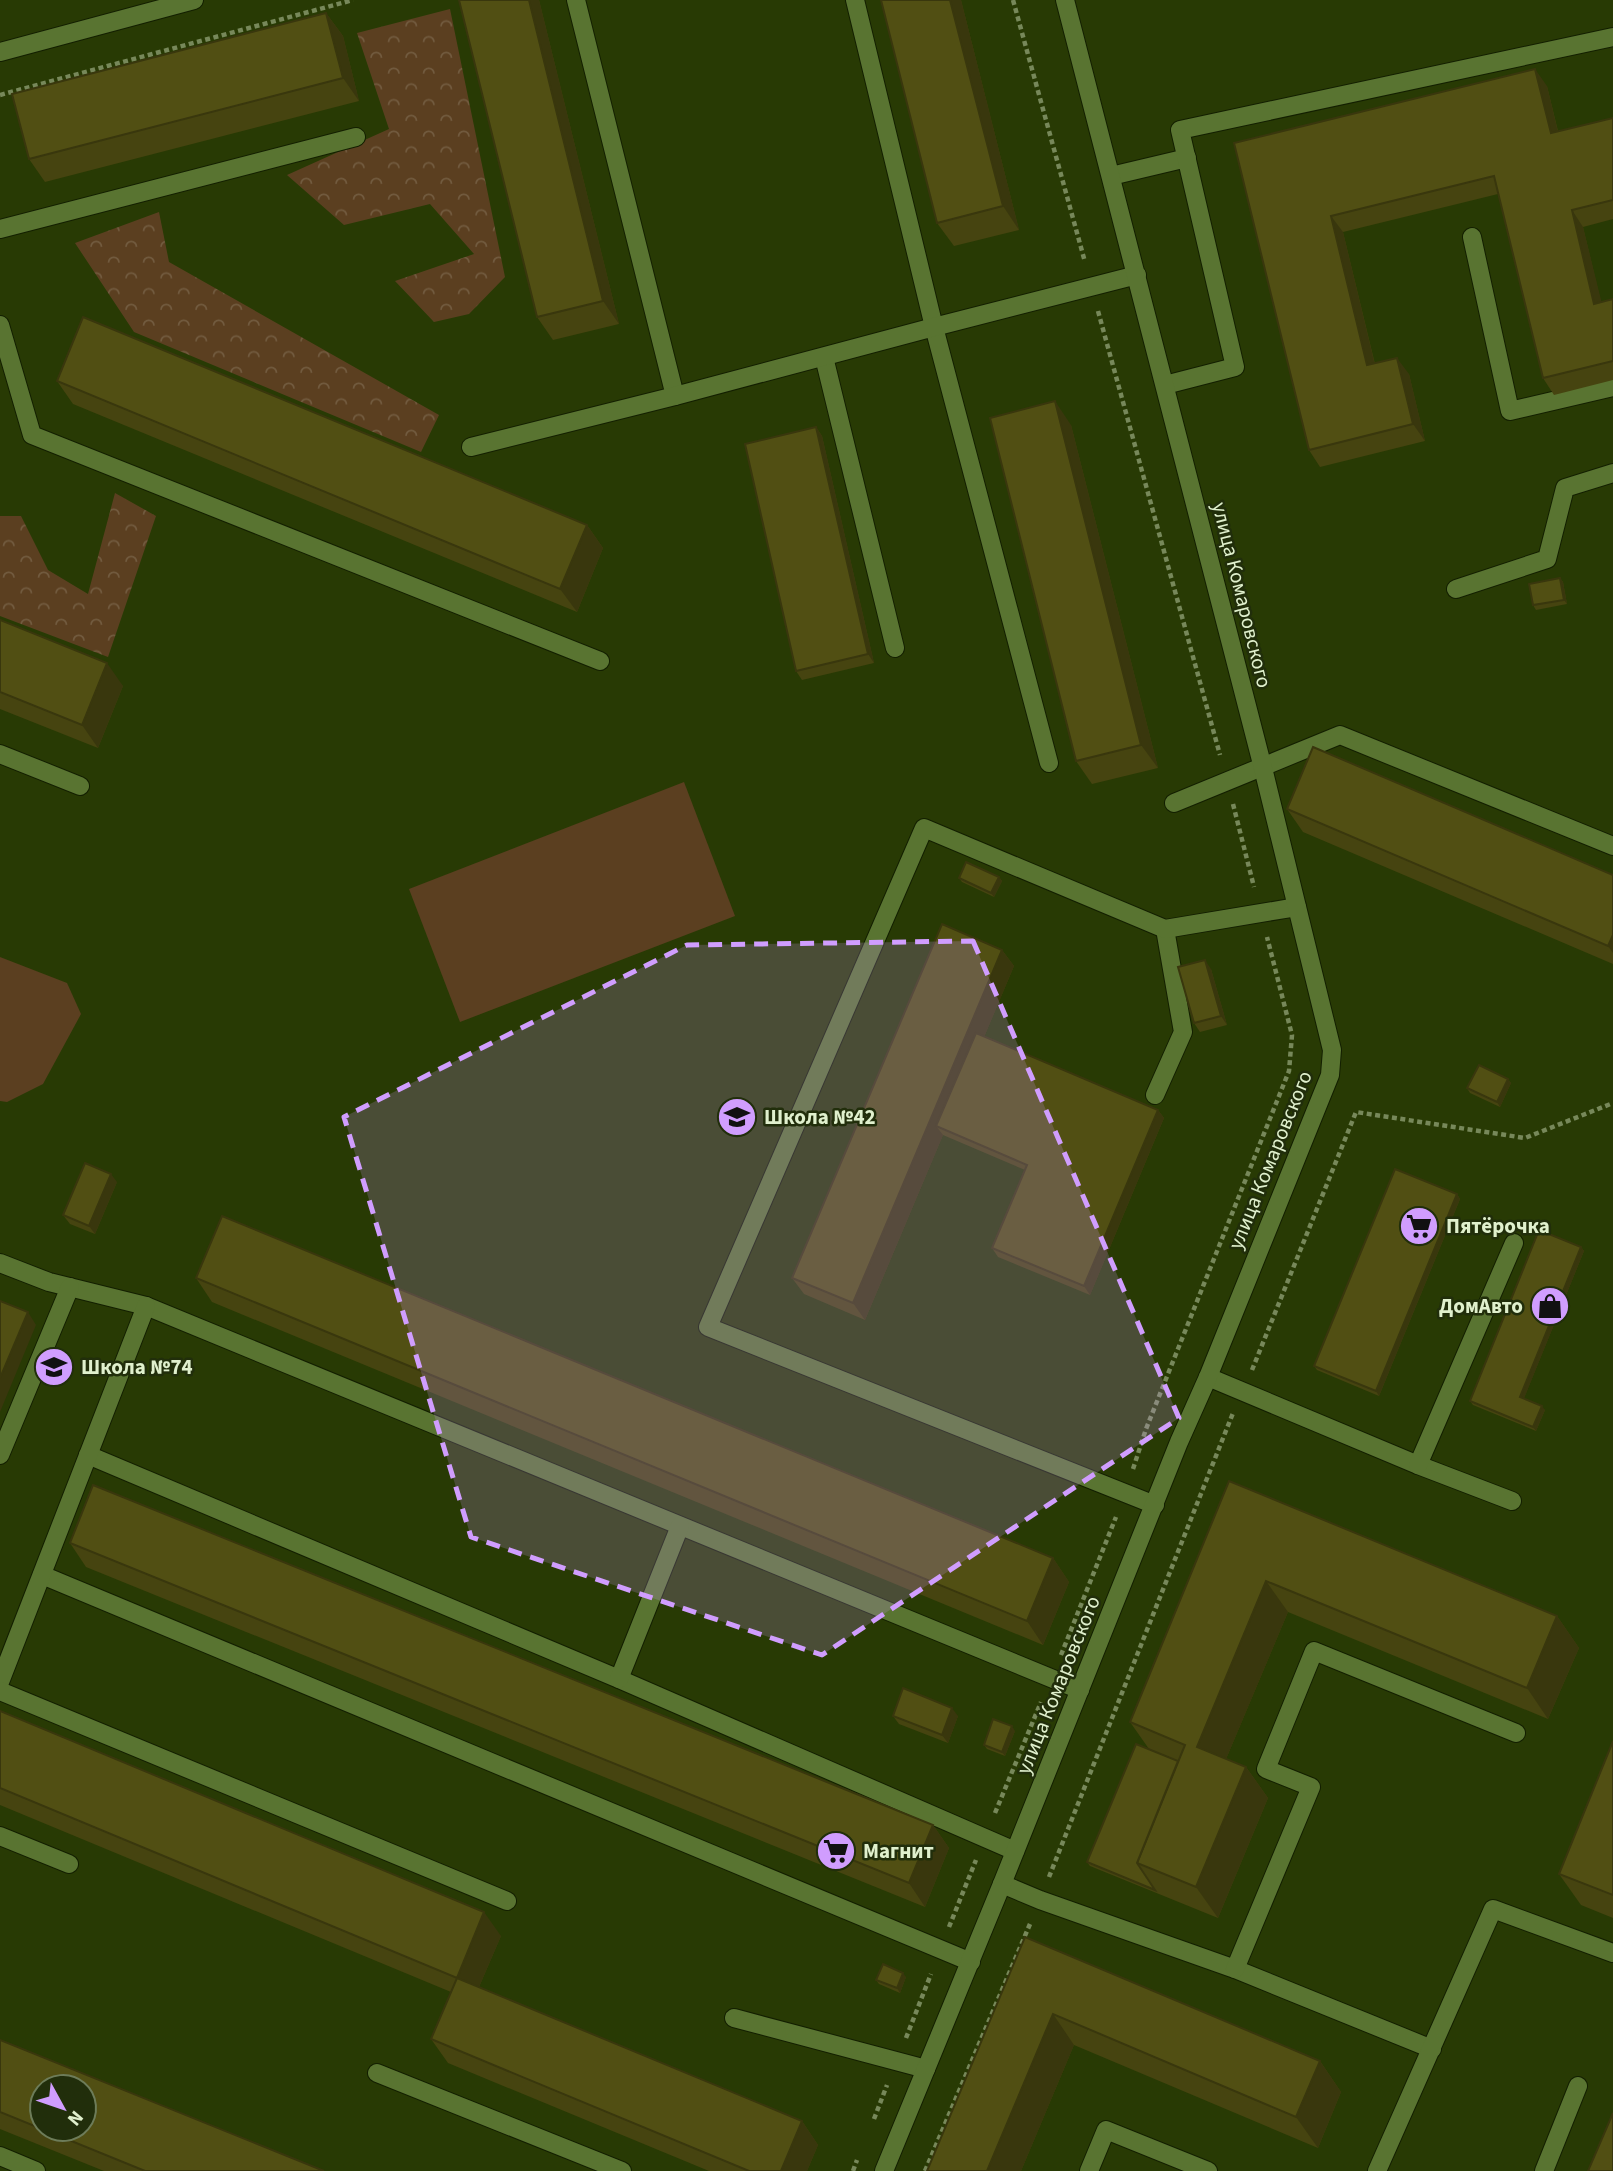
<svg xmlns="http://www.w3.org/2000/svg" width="1613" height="2171" viewBox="0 0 1613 2171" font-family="'Source Sans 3',sans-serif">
	<defs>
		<pattern id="forest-crowns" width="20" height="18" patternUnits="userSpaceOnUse" patternTransform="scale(1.75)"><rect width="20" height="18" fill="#5b3f20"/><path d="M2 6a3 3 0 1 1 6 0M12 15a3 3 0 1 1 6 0" fill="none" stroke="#725b3f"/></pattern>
	</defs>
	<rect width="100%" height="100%" fill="#283a04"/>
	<g fill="url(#forest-crowns)">
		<polygon points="450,9 505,277 469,314 434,322 395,281 474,254 430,204 344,225 287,175 389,129 357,33"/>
		<polygon points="159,212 169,262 439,415 421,452 134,332 75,243"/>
		<polygon points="115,493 156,516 108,657 0,616 0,516 21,516 48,570 88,594"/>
	</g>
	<g fill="#5b3f20">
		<polygon points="684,782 735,916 460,1022 409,889"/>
		<polygon points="0,957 67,983 81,1014 43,1084 7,1102 0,1101"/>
	</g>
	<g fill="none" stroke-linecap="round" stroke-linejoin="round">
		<g stroke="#131f00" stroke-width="20">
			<g id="minor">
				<polyline points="576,0 675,396"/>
				<polyline points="855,0 934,327 1049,763"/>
				<polyline points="0,52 194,0"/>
				<polyline points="1111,176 1187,158"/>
				<polyline points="0,229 356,137"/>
				<polyline points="1472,237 1510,411 1613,387"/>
				<polyline points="0,325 32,435 600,661"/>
				<polyline points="824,357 895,648"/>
				<polyline points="1165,385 1235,367 1180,130 1613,37"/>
				<polyline points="471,447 675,396 934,327 1137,275"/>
				<polyline points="1456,589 1547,559 1565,488 1613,473"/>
				<polyline points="0,754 80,786"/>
				<polyline points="1174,803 1340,735 1613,846"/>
				<polyline points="1155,1095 1183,1032 1165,929"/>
				<polyline points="0,1263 49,1282 146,1306 1080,1690"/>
				<polyline points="1208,1377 1418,1465 1512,1501"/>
				<polyline points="0,1455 70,1287"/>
				<polyline points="88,1455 619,1679 1015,1851"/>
				<polyline points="1418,1465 1514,1243"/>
				<polyline points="1155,1505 708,1327 924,828 1165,929 1297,907"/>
				<polyline points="42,1575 971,1962"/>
				<polyline points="619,1679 680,1526"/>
				<polyline points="0,1682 146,1306"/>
				<polyline points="0,1691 507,1901"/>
				<polyline points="0,1836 69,1864"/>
				<polyline points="1002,1884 1040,1900 1235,1969 1432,2049"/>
				<polyline points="1235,1969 1311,1787 1266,1769 1314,1651 1516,1733"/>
				<polyline points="734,2018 926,2069"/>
				<polyline points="377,2073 622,2171"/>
				<polyline points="0,2156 36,2171"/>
				<polyline points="884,2171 1002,1884 1179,1442 1208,1377 1330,1075 1332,1050 1263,768 1065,0"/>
				<polyline points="1089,2171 1106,2130 1208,2171"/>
				<polyline points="1377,2171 1493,1909 1613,1953"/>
				<polyline points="1544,2171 1578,2086"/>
			</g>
		</g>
		<g stroke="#77885a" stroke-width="4.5" stroke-dasharray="5 3.5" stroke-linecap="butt">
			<polyline points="1013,0 1085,262"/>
			<polyline points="0,95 353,0"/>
			<polyline points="1098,311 1220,755"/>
			<polyline points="1233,804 1254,887"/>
			<polyline points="1252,1370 1356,1112 1525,1138 1613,1103"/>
			<polyline points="1133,1469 1146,1429 1289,1071 1292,1035 1267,937"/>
			<polyline points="1061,1655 1116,1517"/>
			<polyline points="995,1813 1041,1702"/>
			<polyline points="1049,1877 1233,1413"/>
			<polyline points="949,1927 976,1860"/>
			<polyline points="906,2038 931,1974"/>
			<polyline points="874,2119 887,2085"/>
			<polyline points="853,2171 857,2160"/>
			<polyline points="925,2171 1030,1924"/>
		</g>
		<use href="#minor" stroke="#597431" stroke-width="18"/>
	</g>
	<g fill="#464410">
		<polygon points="459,0 539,0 619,324 553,340 537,317"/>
		<polygon points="881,0 961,0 1019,230 954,246 937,223"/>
		<polygon points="326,13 343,36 359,101 45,182 29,159"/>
		<polygon points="1547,86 1558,131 1613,118 1613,219 1583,227 1601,302 1613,299 1613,380 1554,395 1543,378 1498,194 1343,232 1375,364 1409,374 1425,441 1320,467 1309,450 1234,143"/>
		<polygon points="57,381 587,525 603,548 577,612 73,404"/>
		<polygon points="1071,425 1158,768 1092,784 1076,761"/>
		<polygon points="816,427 822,436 874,663 802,680 796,671"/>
		<polygon points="1560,578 1563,582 1567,604 1536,610 1533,605"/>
		<polygon points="0,620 123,686 98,748 0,709"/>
		<polygon points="1287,809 1613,875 1613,964 1303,832"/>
		<polygon points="999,877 1002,881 994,897 962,882 959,878"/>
		<polygon points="1002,950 1014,966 984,1037 1158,1110 1164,1118 1090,1295 998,1257 992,1248 1025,1170 943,1135 865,1320 804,1294 792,1278"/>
		<polygon points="1211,969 1227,1025 1200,1032 1194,1023"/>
		<polygon points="1508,1079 1511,1083 1500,1107 1470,1093 1467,1088"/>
		<polygon points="117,1182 95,1234 70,1224 63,1215"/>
		<polygon points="1457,1194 1460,1199 1379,1396 1317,1370 1314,1366"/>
		<polygon points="1581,1247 1584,1251 1524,1398 1545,1410 1536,1431 1473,1405 1470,1401"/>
		<polygon points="196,1278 1053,1558 1069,1582 1043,1645 212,1302"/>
		<polygon points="1229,1481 1557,1616 1579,1648 1548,1719 1288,1612 1226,1759 1246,1767 1268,1798 1218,1918 1090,1866 1087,1862 1149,1749 1130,1722"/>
		<polygon points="70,1543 933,1825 949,1848 925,1907 86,1567"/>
		<polygon points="0,1711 501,1936 479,1987 802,2121 818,2145 807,2171 709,2171 448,2063 431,2039 451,1992 0,1805"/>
		<polygon points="893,1716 958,1716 948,1743 899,1724"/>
		<polygon points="1015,1731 1005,1756 987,1749 984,1745"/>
		<polygon points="1613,1741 1613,1918 1581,1905 1559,1874"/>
		<polygon points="1025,1937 1320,2061 1341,2092 1318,2148 1074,2045 1021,2171 927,2171"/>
		<polygon points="906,1977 900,1993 879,1984 876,1980"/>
		<polygon points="0,2040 324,2171 104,2171 0,2129"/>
	</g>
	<g fill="#39370d">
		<polygon points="529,0 539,0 619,324 603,301"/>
		<polygon points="950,0 961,0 1019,230 1003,206"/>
		<polygon points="326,13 343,36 359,101 343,78"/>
		<polygon points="1535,69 1547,86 1562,149 1551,133"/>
		<polygon points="1572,210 1583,227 1606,320 1594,304"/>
		<polygon points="1331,216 1343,232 1379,382 1367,365"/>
		<polygon points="1397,358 1409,374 1425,441 1413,424"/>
		<polygon points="1055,401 1071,425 1158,768 1141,745"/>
		<polygon points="816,427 822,436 874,663 868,654"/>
		<polygon points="587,525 603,548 577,612 560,589"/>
		<polygon points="1560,578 1563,582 1567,604 1564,600"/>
		<polygon points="107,663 123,686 98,748 82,725"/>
		<polygon points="999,877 1002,881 994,897 991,893"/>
		<polygon points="1613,935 1613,953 1608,946"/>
		<polygon points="1002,950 1014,966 945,1130 936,1126 943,1135 865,1320 853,1303"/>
		<polygon points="1205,960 1211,969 1227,1025 1221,1016"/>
		<polygon points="1508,1079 1511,1083 1500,1107 1497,1102"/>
		<polygon points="1158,1110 1164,1118 1090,1295 1084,1286"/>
		<polygon points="111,1174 117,1182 95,1234 89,1226"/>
		<polygon points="1457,1194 1460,1199 1379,1396 1376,1391"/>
		<polygon points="1581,1247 1584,1251 1523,1401 1520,1397"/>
		<polygon points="28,1312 36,1325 0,1412 0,1378"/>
		<polygon points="1542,1406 1545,1410 1536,1431 1533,1427"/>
		<polygon points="1053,1558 1069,1582 1043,1645 1027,1621"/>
		<polygon points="1266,1581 1288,1612 1218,1778 1197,1747"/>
		<polygon points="1557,1616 1579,1648 1548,1719 1527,1688"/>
		<polygon points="952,1708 958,1716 948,1743 942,1735"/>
		<polygon points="1012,1726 1015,1731 1005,1756 1002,1752"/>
		<polygon points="1246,1767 1268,1798 1218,1918 1196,1887"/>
		<polygon points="933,1825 949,1848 925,1907 909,1883"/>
		<polygon points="484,1912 501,1936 473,2001 457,1978"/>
		<polygon points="903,1973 906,1977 900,1993 897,1988"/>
		<polygon points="1053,2014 1074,2045 1021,2171 987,2171"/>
		<polygon points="1320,2061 1341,2092 1318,2148 1296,2117"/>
		<polygon points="802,2121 818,2145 807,2171 781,2171"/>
	</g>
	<g fill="#514f13" stroke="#39370d" stroke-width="2" fill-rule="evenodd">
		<polygon points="459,0 529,0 603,301 537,317"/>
		<polygon points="881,0 950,0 1003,206 937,223"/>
		<polygon points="326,13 343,78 29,159 12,94"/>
		<polygon points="1535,69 1551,133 1613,118 1613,200 1572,210 1594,304 1613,299 1613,361 1543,378 1494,176 1331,216 1367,365 1397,358 1413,424 1309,450 1234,143"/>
		<polygon points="83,317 587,525 560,589 57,381"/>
		<polygon points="1055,401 1141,745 1076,761 990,418"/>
		<polygon points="816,427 868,654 796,671 745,444"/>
		<polygon points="1560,578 1564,600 1533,605 1529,584"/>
		<polygon points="0,620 107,663 82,725 0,692"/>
		<polygon points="1313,747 1613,875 1613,935 1608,946 1287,809"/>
		<polygon points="966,862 999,877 991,893 959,878"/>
		<polygon points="942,924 1002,950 853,1303 792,1278"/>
		<polygon points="1205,960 1221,1016 1194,1023 1178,967"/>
		<polygon points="976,1033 1158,1110 1084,1286 992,1248 1027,1165 936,1126"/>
		<polygon points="1479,1065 1508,1079 1497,1102 1467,1088"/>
		<polygon points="85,1163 111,1174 89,1226 63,1215"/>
		<polygon points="1395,1169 1457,1194 1376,1391 1314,1366"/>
		<polygon points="222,1216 1053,1558 1027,1621 196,1278"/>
		<polygon points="1539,1230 1581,1247 1520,1397 1542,1406 1533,1427 1470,1401"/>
		<polygon points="0,1301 28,1312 0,1378"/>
		<polygon points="1229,1481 1557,1616 1527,1688 1266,1581 1197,1747 1246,1767 1196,1887 1137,1863 1185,1745 1130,1722"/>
		<polygon points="93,1485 933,1825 909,1883 70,1543"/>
		<polygon points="903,1688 952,1708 942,1735 893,1716"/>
		<polygon points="0,1711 484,1912 457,1978 0,1788"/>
		<polygon points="993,1719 1012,1726 1002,1752 984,1745"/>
		<polygon points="1613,1741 1613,1895 1559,1874"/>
		<polygon points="1136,1744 1178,1761 1137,1863 1155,1890 1087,1862"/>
		<polygon points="1025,1937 1320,2061 1296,2117 1053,2014 987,2171 927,2171"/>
		<polygon points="883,1964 903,1973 897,1988 876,1980"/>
		<polygon points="457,1978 802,2121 781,2171 749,2171 431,2039"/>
		<path d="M 0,2040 L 324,2171 L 145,2171 L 0,2112 ZM 42,2087 L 84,2087 L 84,2129 L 42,2129 Z"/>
		<polygon points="1613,2113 1613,2171 1588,2171"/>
	</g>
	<path fill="#d09dfe" fill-opacity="0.2" stroke="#d09dfe" stroke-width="5" stroke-dasharray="14 9" stroke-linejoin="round" d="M 973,941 L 1179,1418 L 822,1655 L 471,1537 L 344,1117 L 687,945 Z"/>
	<defs>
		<g id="school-disc" transform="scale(2.0125)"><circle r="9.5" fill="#d09dfe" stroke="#212e0b"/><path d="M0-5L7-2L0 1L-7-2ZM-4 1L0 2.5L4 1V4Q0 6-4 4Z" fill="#111"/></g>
		<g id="supermarket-disc" transform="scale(2.0125)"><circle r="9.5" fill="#d09dfe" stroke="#212e0b"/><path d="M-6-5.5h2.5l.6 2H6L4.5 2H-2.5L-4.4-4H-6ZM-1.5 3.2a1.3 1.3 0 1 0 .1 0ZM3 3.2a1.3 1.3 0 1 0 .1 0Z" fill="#111"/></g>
		<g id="shop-disc" transform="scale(2.0125)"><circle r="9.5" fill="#d09dfe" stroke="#212e0b"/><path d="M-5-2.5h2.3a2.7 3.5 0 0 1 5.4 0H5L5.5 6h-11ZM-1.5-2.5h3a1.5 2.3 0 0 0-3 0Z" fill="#111"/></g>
	</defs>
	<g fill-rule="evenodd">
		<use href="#school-disc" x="737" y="1117"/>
		<use href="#supermarket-disc" x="1419" y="1226"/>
		<use href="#shop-disc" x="1550" y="1306"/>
		<use href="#school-disc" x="54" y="1367"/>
		<use href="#supermarket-disc" x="836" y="1851"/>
	</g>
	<g text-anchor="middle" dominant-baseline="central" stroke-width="5" stroke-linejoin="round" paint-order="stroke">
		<g font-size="21" fill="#e0f0cd" stroke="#212e0b">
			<text transform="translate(1242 595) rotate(76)">улица Комаровского</text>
			<text transform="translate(1270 1160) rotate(-68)">улица Комаровского</text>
			<text transform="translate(1058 1685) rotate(-68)">улица Комаровского</text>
		</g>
		<g font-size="21" font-weight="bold" fill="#e0f0cd" stroke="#212e0b" text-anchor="start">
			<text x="764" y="1117">Школа №42</text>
			<text x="1446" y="1226">Пятёрочка</text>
			<text x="1523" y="1306" text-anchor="end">ДомАвто</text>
			<text x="81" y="1367">Школа №74</text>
			<text x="863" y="1851">Магнит</text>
		</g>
	</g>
	<g transform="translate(63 2108) rotate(130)"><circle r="33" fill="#212e0b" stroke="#6d7c59" stroke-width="2"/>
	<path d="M0-5L12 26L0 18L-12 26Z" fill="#d09dfe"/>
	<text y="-10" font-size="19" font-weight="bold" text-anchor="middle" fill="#e0f0cd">N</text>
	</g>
</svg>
